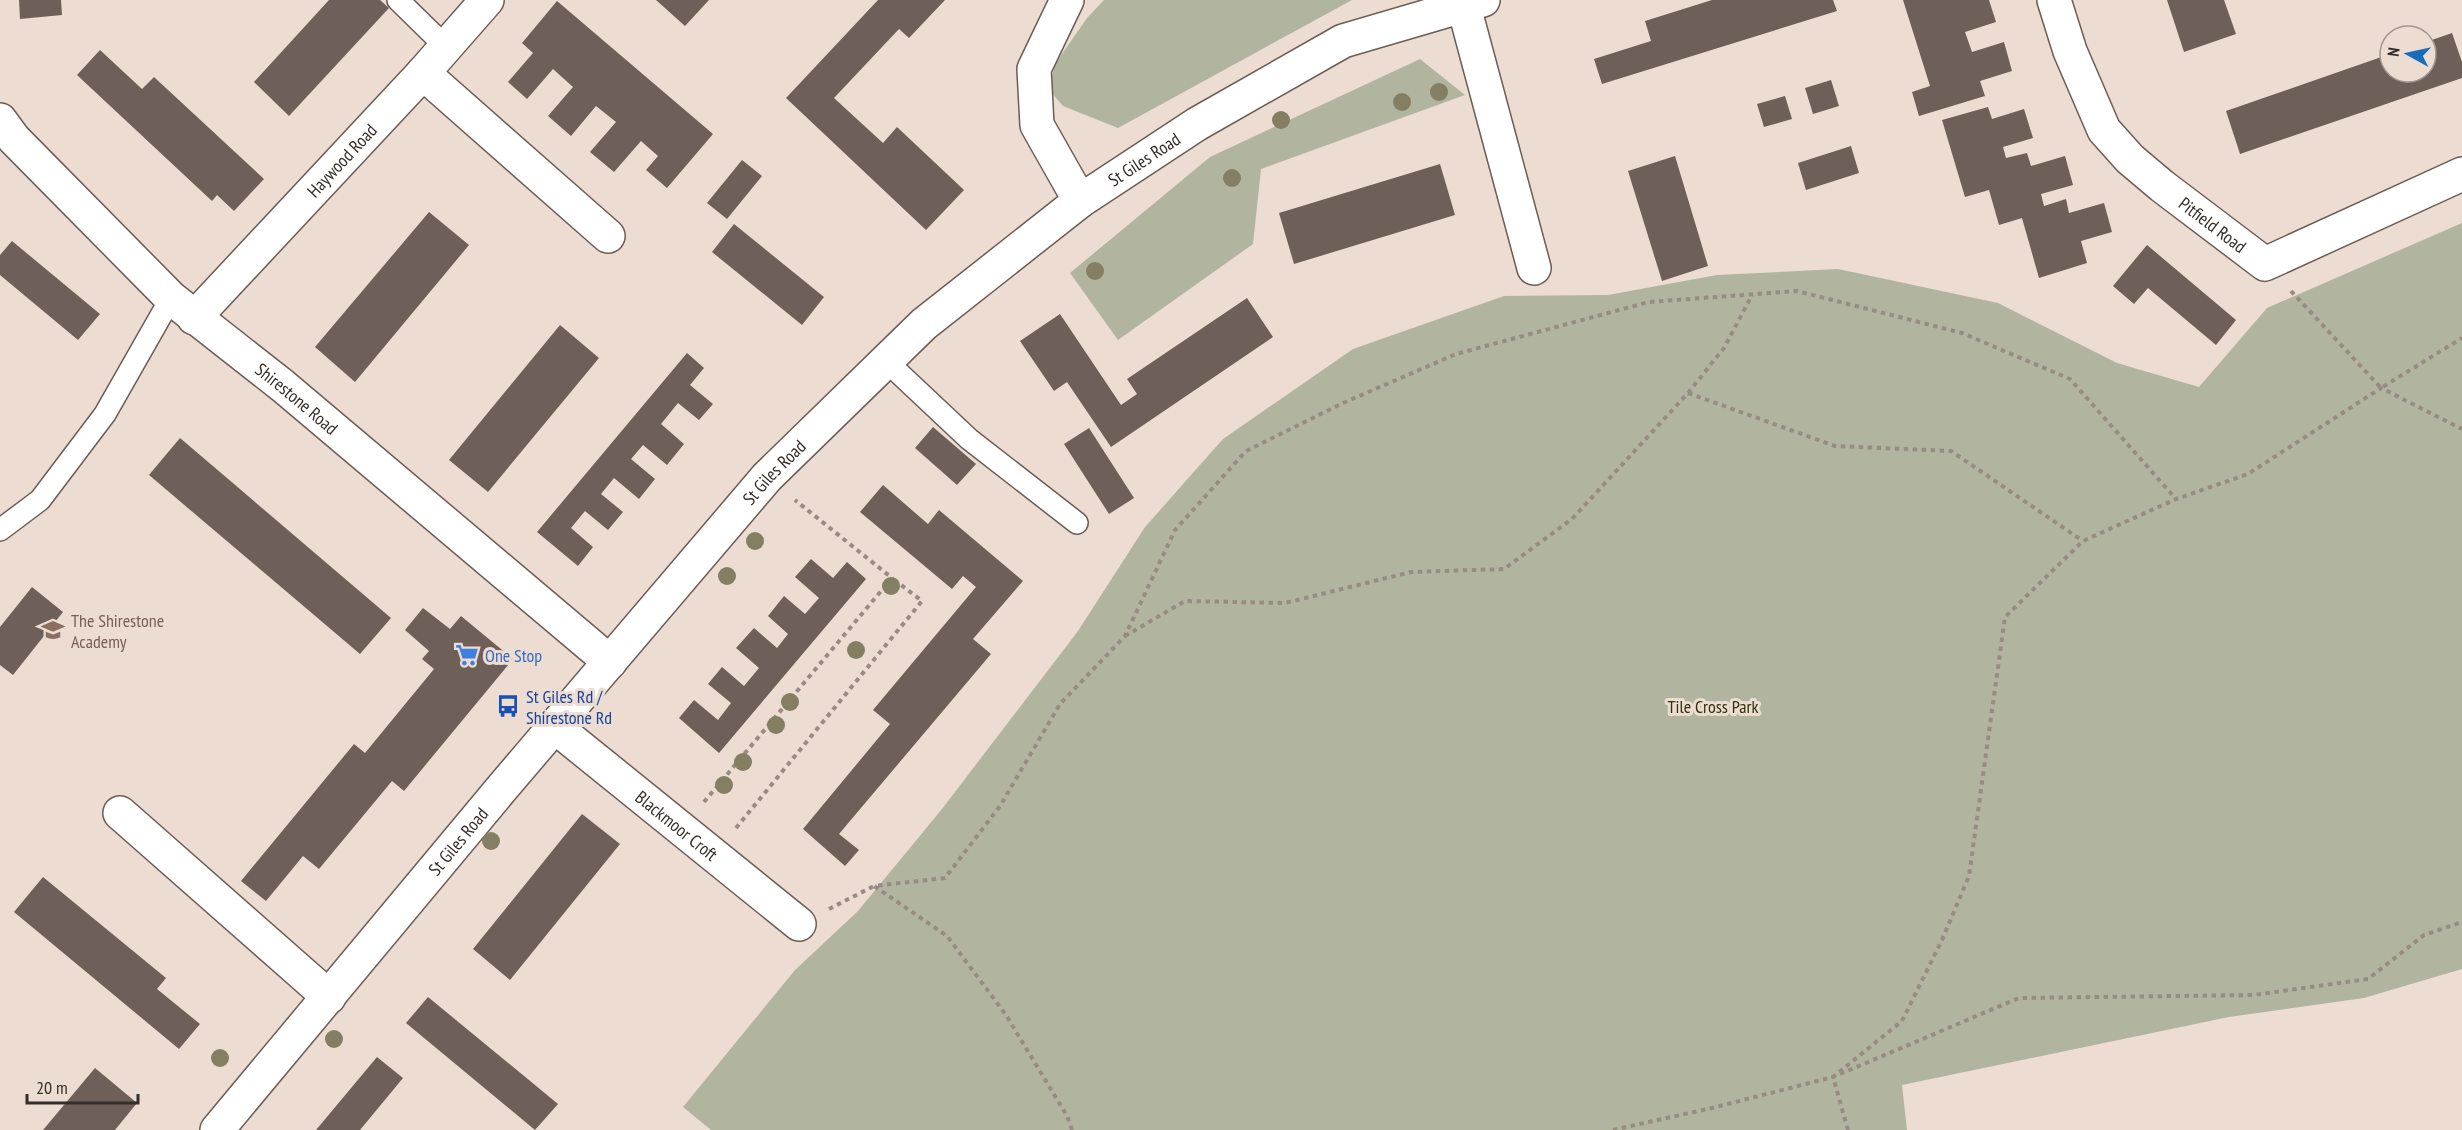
<svg xmlns="http://www.w3.org/2000/svg" width="2462" height="1130" viewBox="0 0 2462 1130" font-family="'PT Sans Narrow',sans-serif">
	<rect width="100%" height="100%" fill="#ecdcd2"/>
	<g fill="#b1b59f">
		<polygon points="1104,0 1352,0 1118,128 1063,106 1049,90 1055,64 1087,18"/>
		<polygon points="1420,59 1465,95 1261,169 1253,244 1118,340 1070,273 1210,157"/>
		<polygon points="2462,223 2462,969 2364,998 2229,1017 1902,1085 1907,1130 711,1130 683,1107 795,970 858,911 942,809 1078,631 1145,527 1223,439 1353,349 1504,296 1608,295 1717,275 1838,269 1998,303 2117,363 2199,387 2267,308"/>
	</g>
	<g fill="#6e6058">
		<polygon points="19,0 61,0 62,15 20,19"/>
		<polygon points="329,0 380,0 389,8 289,116 254,82"/>
		<polygon points="656,0 709,0 685,26"/>
		<polygon points="878,0 945,0 909,38 899,29 834,98 883,143 897,127 964,190 926,230 786,98"/>
		<polygon points="1712,0 1833,0 1837,11 1602,84 1594,59 1651,41 1645,21"/>
		<polygon points="1903,0 1989,0 1996,22 1965,32 1972,52 2004,42 2012,71 1980,81 1985,96 1919,116 1912,92 1930,86"/>
		<polygon points="2167,0 2224,0 2236,34 2184,52"/>
		<polygon points="557,1 713,134 667,188 646,170 658,156 641,141 614,172 590,152 616,122 596,106 571,136 548,116 573,87 553,69 527,99 508,82 533,53 522,43"/>
		<polygon points="2452,33 2462,62 2462,78 2240,154 2226,111 2390,54 2390,72 2426,72 2426,42"/>
		<polygon points="100,50 142,89 154,77 264,179 234,211 217,195 212,201 77,75"/>
		<polygon points="1831,80 1839,106 1813,114 1805,88"/>
		<polygon points="1785,96 1792,119 1764,127 1757,104"/>
		<polygon points="1988,107 1992,119 2024,109 2033,138 2003,147 2006,158 2027,153 2031,166 2065,156 2073,185 2041,194 2044,206 2066,199 2069,213 2104,203 2112,232 2081,241 2087,263 2039,278 2022,218 1999,225 1989,190 1965,197 1942,120"/>
		<polygon points="1851,146 1859,173 1806,190 1798,163"/>
		<polygon points="1675,156 1708,266 1662,281 1628,171"/>
		<polygon points="742,160 762,176 727,219 707,203"/>
		<polygon points="1440,164 1455,215 1294,264 1279,213"/>
		<polygon points="429,212 469,245 355,382 315,347"/>
		<polygon points="734,224 824,297 802,325 712,252"/>
		<polygon points="12,241 100,314 78,340 0,275 0,255"/>
		<polygon points="2147,245 2236,320 2216,345 2148,288 2134,304 2113,286"/>
		<polygon points="1247,298 1273,337 1111,447 1067,382 1054,391 1020,341 1060,314 1121,405 1137,394 1127,379"/>
		<polygon points="560,325 599,358 488,492 449,460"/>
		<polygon points="687,353 704,368 690,385 713,404 699,420 678,403 661,424 684,444 667,465 643,445 631,459 655,479 639,499 614,478 601,494 623,512 608,530 585,511 571,528 593,547 578,566 537,532"/>
		<polygon points="933,427 976,464 957,485 915,448"/>
		<polygon points="1089,428 1134,498 1109,514 1064,444"/>
		<polygon points="180,438 391,618 360,654 149,475"/>
		<polygon points="883,485 928,524 939,510 1023,581 973,639 991,654 839,834 859,850 845,866 803,829 890,724 873,710 976,587 963,576 952,589 860,512"/>
		<polygon points="811,559 833,578 847,562 866,579 719,753 679,718 694,700 718,720 731,703 708,684 722,667 744,686 759,668 736,648 754,628 777,648 788,634 768,616 784,596 805,614 819,598 795,577"/>
		<polygon points="32,587 63,612 13,675 0,665 0,627"/>
		<polygon points="423,608 450,629 461,616 513,659 404,791 392,781 319,869 303,856 266,901 241,881 354,744 365,753 434,669 422,659 429,651 405,630"/>
		<polygon points="582,814 620,844 510,980 473,949"/>
		<polygon points="43,877 166,978 157,989 200,1024 179,1049 14,912"/>
		<polygon points="428,997 558,1104 535,1130 406,1023"/>
		<polygon points="377,1057 403,1078 360,1130 316,1130"/>
		<polygon points="95,1068 137,1103 115,1130 43,1130"/>
	</g>
	<g fill="none" stroke-linecap="round" stroke-linejoin="round">
		<g stroke="#6b5d54" stroke-width="24">
			<g id="lane">
				<polyline points="398,0 446,47"/>
				<polyline points="885,360 969,439 1077,523"/>
				<polyline points="0,530 40,500 105,414 171,298"/>
			</g>
		</g>
		<g stroke="#6b5d54" stroke-width="36">
			<g id="street">
				<polyline points="1067,0 1034,69 1037,125 1080,201"/>
				<path id="s1" d="M 2054,0 L 2070,51 L 2104,130 L 2130,159 L 2162,186 L 2265,264 L 2462,174"/>
				<polyline points="1464,7 1534,268"/>
				<polyline points="423,73 608,236"/>
				<path id="s2" d="M 0,120 L 14,139 L 171,298 L 283,386 L 610,662"/>
				<path id="s3" d="M 194,318 L 423,73 L 487,0"/>
				<path id="s4" d="M 554,726 L 799,924"/>
				<polyline points="120,813 329,997"/>
			</g>
		</g>
		<g stroke="#6b5d54" stroke-width="36">
			<g id="secondary">
				<path id="s5" d="M 217,1130 L 502,788 L 767,477 L 924,324 L 1080,201 L 1197,124 L 1343,41 L 1483,0"/>
			</g>
		</g>
		<g stroke="#978b84" stroke-width="4" stroke-dasharray="4.5 4.5" stroke-linecap="butt">
			<polyline points="2291,291 2381,388 2462,338"/>
			<polyline points="1688,393 1835,446 1951,451 2083,541"/>
			<polyline points="1125,636 1185,601 1285,603 1411,572 1504,569 1572,519 1688,393 1724,348 1752,295"/>
			<polyline points="704,802 892,578 795,500"/>
			<polyline points="736,828 922,601 892,578"/>
			<polyline points="829,909 874,886"/>
			<polyline points="1072,1130 1067,1116 1006,1015 947,936 874,886 945,878 1000,806 1060,704 1125,636 1175,530 1246,451 1343,403 1456,354 1649,302 1797,291 1962,333 2070,379 2176,499"/>
			<polyline points="1613,1130 1712,1108 1833,1077 2019,998 2254,995 2368,979 2424,935 2462,922"/>
			<polyline points="1848,1130 1833,1077 1902,1021 1942,940 1969,876 2005,617 2083,541 2176,499 2248,474 2381,388 2462,429"/>
		</g>
		<use href="#lane" stroke="#fff" stroke-width="21"/>
		<use href="#street" stroke="#fff" stroke-width="33"/>
		<use href="#secondary" stroke="#fff" stroke-width="33"/>
	</g>
	<g fill="#847f62">
		<circle cx="1439" cy="92" r="9"/>
		<circle cx="1402" cy="102" r="9"/>
		<circle cx="1281" cy="120" r="9"/>
		<circle cx="1232" cy="178" r="9"/>
		<circle cx="1095" cy="271" r="9"/>
		<circle cx="755" cy="541" r="9"/>
		<circle cx="727" cy="576" r="9"/>
		<circle cx="891" cy="586" r="9"/>
		<circle cx="856" cy="650" r="9"/>
		<circle cx="790" cy="702" r="9"/>
		<circle cx="776" cy="725" r="9"/>
		<circle cx="743" cy="762" r="9"/>
		<circle cx="724" cy="785" r="9"/>
		<circle cx="491" cy="841" r="9"/>
		<circle cx="334" cy="1039" r="9"/>
		<circle cx="220" cy="1058" r="9"/>
	</g>
	<defs>
		<g id="school-bare" transform="scale(1.8)"><path d="M0-5L7-2L0 1L-7-2ZM-4 1L0 2.5L4 1V4Q0 6-4 4Z" fill="#8d6e63" stroke="#ecdcd2" stroke-width="2.5" paint-order="stroke"/></g>
		<g id="supermarket-bare" transform="scale(1.8)"><path d="M-6-5.5h2.5l.6 2H6L4.5 2H-2.5L-4.4-4H-6ZM-1.5 3.2a1.3 1.3 0 1 0 .1 0ZM3 3.2a1.3 1.3 0 1 0 .1 0Z" fill="#3f7fe0" stroke="#ecdcd2" stroke-width="2.5" paint-order="stroke"/></g>
		<g id="bus-bare" transform="scale(1.8)"><path d="M-5-6H5V4H4V6H2V4H-2V6H-4V4H-5ZM-3.5-4V0h7V-4ZM-3.5 1.2v1.5H-2V1.2ZM2 1.2v1.5H3.5V1.2Z" fill="#1a4fb4" stroke="#ecdcd2" stroke-width="2.5" paint-order="stroke"/></g>
	</defs>
	<g fill-rule="evenodd">
		<use href="#school-bare" x="53" y="630"/>
		<use href="#supermarket-bare" x="467" y="655"/>
		<use href="#bus-bare" x="508" y="706"/>
	</g>
	<g text-anchor="middle" dominant-baseline="central" stroke-width="6" stroke-linejoin="round" paint-order="stroke">
		<g font-size="18" fill="#342e2a" stroke="#ecdcd2">
			<text stroke="none"><textPath href="#s5" startOffset="1348">St Giles Road</textPath></text>
			<text stroke="none"><textPath href="#s3" startOffset="216">Haywood Road</textPath></text>
			<text stroke="none"><textPath href="#s1" startOffset="284">Pitfield Road</textPath></text>
			<text stroke="none"><textPath href="#s2" startOffset="408">Shirestone Road</textPath></text>
			<text stroke="none"><textPath href="#s5" startOffset="862">St Giles Road</textPath></text>
			<text stroke="none"><textPath href="#s4" startOffset="158">Blackmoor Croft</textPath></text>
			<text stroke="none"><textPath href="#s5" startOffset="376">St Giles Road</textPath></text>
		</g>
		<g font-size="18" fill="#785e54" stroke="#ecdcd2" text-anchor="start">
			<text x="71" y="620">The Shirestone<tspan x="71" dy="21">Academy</tspan></text>
		</g>
		<g font-size="18" fill="#366cbe" stroke="#ecdcd2" text-anchor="start">
			<text x="485" y="655">One Stop</text>
		</g>
		<g font-size="18" fill="#164399" stroke="#ecdcd2" text-anchor="start">
			<text x="526" y="696">St Giles Rd /<tspan x="526" dy="21">Shirestone Rd</tspan></text>
		</g>
		<g font-size="18" fill="#2f3307" stroke="#ecdcd2">
			<text x="1713" y="706">Tile Cross Park</text>
		</g>
	</g>
	<g transform="translate(2408 54) rotate(278)"><circle r="28" fill="#ecdcd2" stroke="#a2968f" stroke-width="1.5"/>
	<path d="M0-4.5L10 22L0 15L-10 22Z" fill="#176dbb"/>
	<text y="-9" font-size="16" font-weight="bold" text-anchor="middle" fill="#342e2a">N</text>
	</g>
	<path d="M27 1094v9h111v-9" fill="none" stroke="#342e2a" stroke-width="3"/>
	<text x="36" y="1094" font-size="18" fill="#342e2a" stroke="#ecdcd2" stroke-width="4.5" paint-order="stroke">20 m</text>
</svg>
